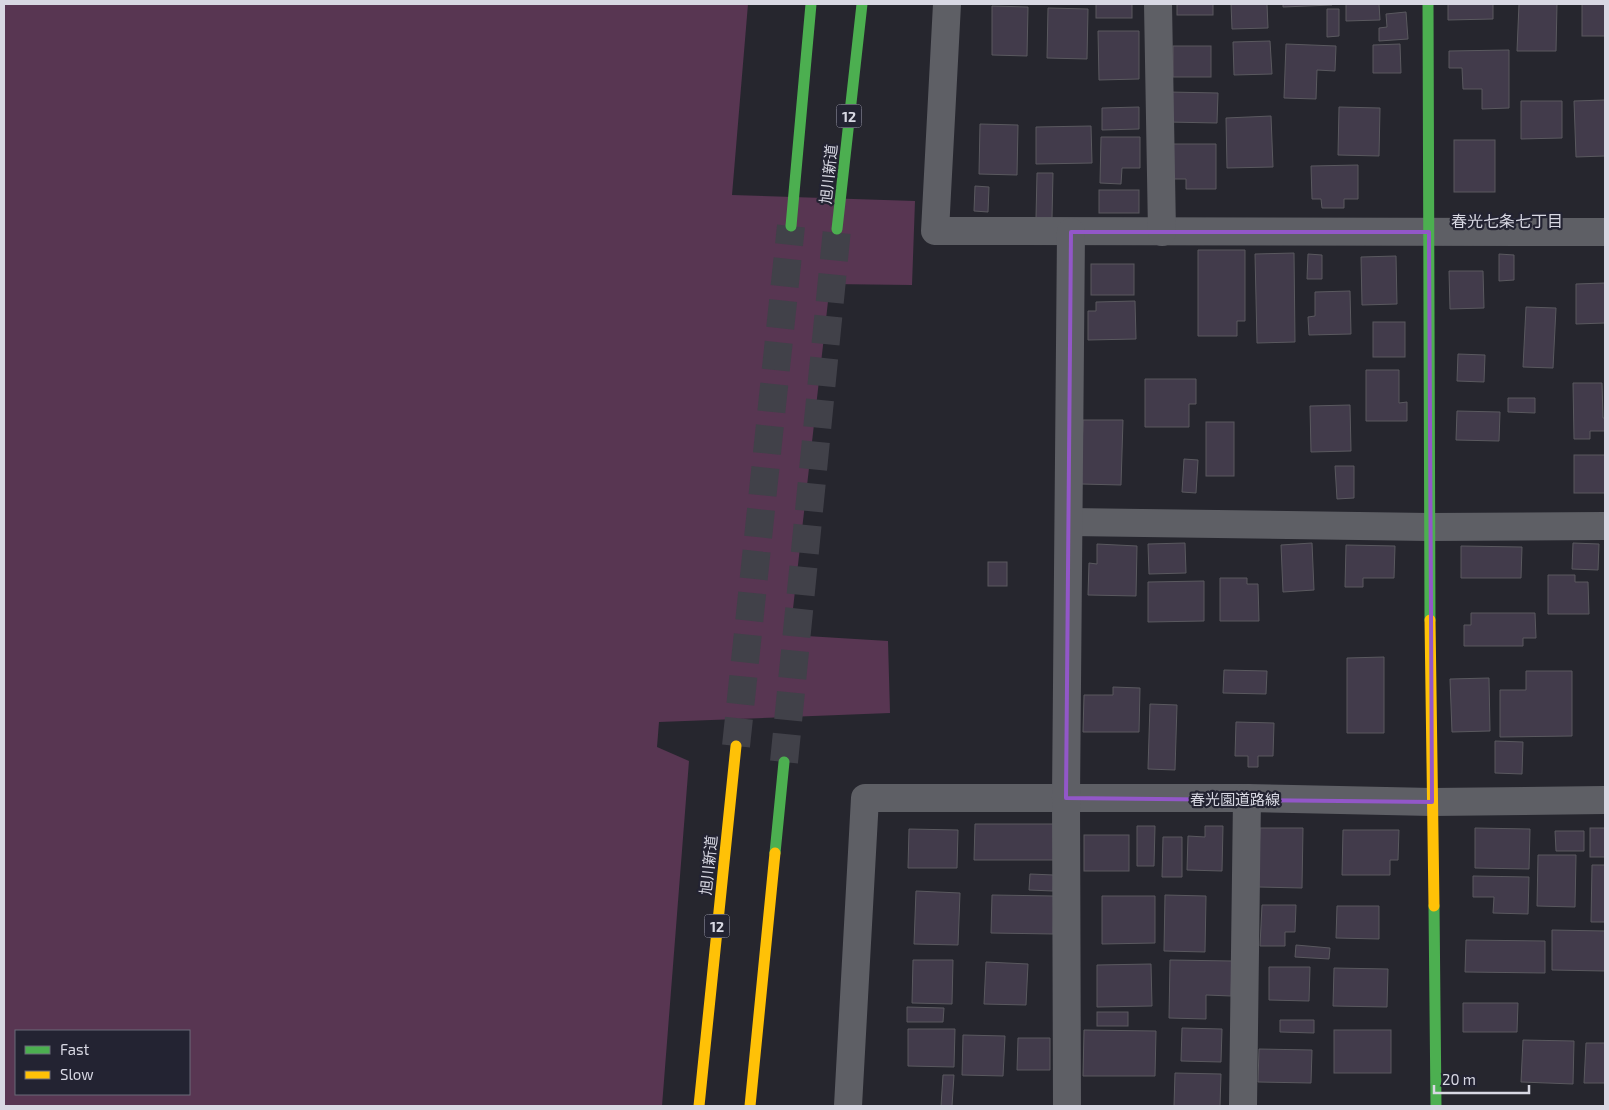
<svg xmlns="http://www.w3.org/2000/svg" width="1609" height="1110" viewBox="0 0 1609 1110" font-family="'Exo 2','Noto Sans JP',sans-serif">
	<rect width="100%" height="100%" fill="#26262e"/>
	<path fill="#583652" fill-rule="evenodd" d="M 4,4 L 748,4 L 732,195 L 915,201 L 912,285 L 830,284 L 790,635 L 888,641 L 890,713 L 659,722 L 657,747 L 689,761 L 662,1106 L 4,1106 ZM 16,1031 L 189,1031 L 189,1094 L 16,1094 Z"/>
	<g fill="#423b4b" stroke="#5a595f">
		<rect x="1096" y="4" width="36" height="14"/>
		<rect x="1177" y="4" width="36" height="11"/>
		<polygon points="1231,4 1267,4 1268,28 1232,29"/>
		<polygon points="1283,4 1332,4 1332,5 1283,7"/>
		<polygon points="1346,4 1379,4 1380,20 1346,21"/>
		<polygon points="1448,4 1493,4 1493,19 1448,20"/>
		<polygon points="1519,4 1557,4 1556,51 1517,51"/>
		<rect x="1582" y="4" width="23" height="32"/>
		<polygon points="992,6 1028,7 1027,56 992,55"/>
		<polygon points="1048,8 1088,9 1087,59 1047,58"/>
		<polygon points="1327,9 1339,9 1339,36 1327,37"/>
		<polygon points="1406,12 1408,39 1379,41 1379,28 1387,27 1386,14"/>
		<polygon points="1098,31 1139,31 1139,79 1099,80"/>
		<polygon points="1270,41 1272,74 1234,75 1233,42"/>
		<polygon points="1286,44 1336,46 1335,71 1317,70 1316,99 1284,98"/>
		<polygon points="1400,44 1401,73 1373,73 1373,45"/>
		<rect x="1173" y="46" width="38" height="31"/>
		<polygon points="1509,50 1509,108 1482,109 1482,89 1463,89 1462,68 1449,68 1449,51"/>
		<polygon points="1169,92 1218,93 1217,123 1168,122"/>
		<polygon points="1605,100 1605,156 1576,157 1574,101"/>
		<polygon points="1521,101 1562,101 1562,138 1521,139"/>
		<polygon points="1139,107 1139,129 1102,130 1102,108"/>
		<polygon points="1339,107 1380,108 1379,156 1338,155"/>
		<polygon points="1271,116 1273,167 1227,168 1226,118"/>
		<polygon points="980,124 1018,125 1017,175 979,174"/>
		<polygon points="1091,126 1092,163 1036,164 1036,127"/>
		<polygon points="1101,137 1140,137 1140,168 1122,168 1121,184 1100,183"/>
		<rect x="1454" y="140" width="41" height="52"/>
		<polygon points="1171,144 1216,144 1216,189 1186,189 1186,179 1171,179"/>
		<polygon points="1358,165 1358,199 1344,199 1344,208 1322,208 1321,199 1312,199 1311,166"/>
		<polygon points="1037,173 1053,173 1052,218 1036,218"/>
		<polygon points="975,186 989,187 988,212 974,211"/>
		<rect x="1099" y="190" width="40" height="23"/>
		<polygon points="1198,250 1245,250 1245,321 1237,321 1237,336 1198,336"/>
		<polygon points="1294,253 1295,342 1257,343 1255,254"/>
		<polygon points="1308,254 1322,255 1322,279 1307,279"/>
		<polygon points="1499,254 1514,255 1514,280 1499,281"/>
		<polygon points="1396,256 1397,304 1362,305 1361,257"/>
		<rect x="1091" y="264" width="43" height="31"/>
		<polygon points="1449,271 1483,271 1484,308 1450,309"/>
		<polygon points="1605,283 1605,323 1576,324 1576,284"/>
		<polygon points="1350,291 1351,334 1309,335 1308,317 1315,316 1315,292"/>
		<polygon points="1135,301 1136,339 1088,340 1088,311 1096,311 1096,302"/>
		<polygon points="1526,307 1556,308 1553,368 1523,367"/>
		<rect x="1373" y="322" width="32" height="35"/>
		<polygon points="1458,354 1485,355 1484,382 1457,381"/>
		<polygon points="1366,370 1399,370 1399,403 1407,402 1407,421 1366,421"/>
		<polygon points="1145,379 1196,379 1196,404 1189,404 1189,427 1145,427"/>
		<polygon points="1573,383 1602,383 1603,418 1605,418 1605,431 1590,431 1590,439 1574,439"/>
		<polygon points="1508,398 1535,398 1535,413 1508,412"/>
		<polygon points="1350,405 1351,451 1311,452 1310,406"/>
		<polygon points="1457,411 1500,412 1499,441 1456,440"/>
		<polygon points="1083,420 1123,420 1121,485 1081,484"/>
		<rect x="1206" y="422" width="28" height="54"/>
		<rect x="1574" y="455" width="31" height="38"/>
		<polygon points="1184,459 1198,460 1196,493 1182,492"/>
		<polygon points="1335,466 1354,466 1354,498 1337,499"/>
		<polygon points="1185,543 1186,573 1149,574 1148,544"/>
		<polygon points="1312,543 1314,590 1283,592 1281,545"/>
		<polygon points="1573,543 1599,544 1598,570 1572,569"/>
		<polygon points="1097,544 1137,546 1136,596 1088,595 1089,563 1097,564"/>
		<polygon points="1346,545 1395,546 1394,578 1363,578 1363,587 1345,587"/>
		<polygon points="1461,546 1522,547 1521,578 1461,578"/>
		<rect x="988" y="562" width="19" height="24"/>
		<polygon points="1548,575 1575,575 1575,582 1588,582 1589,614 1548,614"/>
		<polygon points="1220,578 1247,578 1247,584 1258,584 1259,621 1220,621"/>
		<polygon points="1204,581 1204,621 1148,622 1148,582"/>
		<polygon points="1471,613 1535,613 1536,638 1523,638 1523,646 1464,646 1464,625 1471,625"/>
		<polygon points="1384,657 1384,733 1347,733 1347,658"/>
		<polygon points="1224,670 1267,671 1266,694 1223,693"/>
		<polygon points="1526,671 1572,671 1572,736 1500,737 1500,690 1526,690"/>
		<polygon points="1489,678 1490,731 1452,732 1450,679"/>
		<polygon points="1113,687 1140,688 1139,732 1083,732 1084,695 1113,695"/>
		<polygon points="1150,704 1177,705 1175,770 1148,769"/>
		<polygon points="1236,722 1274,723 1273,756 1258,756 1258,767 1248,767 1248,756 1235,756"/>
		<polygon points="1495,741 1523,742 1522,774 1495,773"/>
		<polygon points="975,824 1055,824 1054,860 974,860"/>
		<polygon points="1137,826 1155,826 1154,866 1137,866"/>
		<polygon points="1205,826 1223,826 1222,871 1187,870 1188,836 1205,837"/>
		<polygon points="1260,828 1303,828 1302,888 1258,887"/>
		<polygon points="1475,828 1530,829 1529,869 1475,868"/>
		<rect x="1590" y="828" width="15" height="29"/>
		<polygon points="909,829 958,830 957,868 908,868"/>
		<polygon points="1343,830 1399,830 1398,860 1390,860 1390,875 1342,875"/>
		<polygon points="1555,831 1584,831 1584,851 1556,851"/>
		<rect x="1084" y="835" width="45" height="36"/>
		<polygon points="1163,837 1182,837 1182,877 1162,877"/>
		<polygon points="1538,855 1576,855 1575,907 1537,906"/>
		<polygon points="1592,865 1605,865 1605,922 1591,922"/>
		<polygon points="1030,874 1054,875 1053,891 1029,890"/>
		<polygon points="1473,876 1529,877 1528,914 1493,913 1494,897 1473,897"/>
		<polygon points="916,891 960,893 958,945 914,944"/>
		<polygon points="992,895 1054,896 1053,934 991,933"/>
		<polygon points="1165,895 1206,896 1205,952 1164,951"/>
		<polygon points="1102,896 1155,896 1155,943 1102,944"/>
		<polygon points="1262,905 1296,905 1295,932 1285,932 1285,946 1260,946"/>
		<polygon points="1337,906 1379,906 1379,939 1336,938"/>
		<polygon points="1552,930 1605,931 1605,971 1552,970"/>
		<polygon points="1466,940 1545,941 1545,973 1465,972"/>
		<polygon points="1296,945 1330,948 1329,959 1295,957"/>
		<polygon points="913,960 953,960 952,1004 912,1003"/>
		<polygon points="1170,960 1232,961 1231,996 1206,995 1206,1019 1169,1018"/>
		<polygon points="986,962 1028,964 1026,1005 984,1004"/>
		<polygon points="1151,964 1152,1006 1097,1007 1097,965"/>
		<polygon points="1269,967 1310,967 1309,1001 1269,1000"/>
		<polygon points="1334,968 1388,969 1387,1007 1333,1006"/>
		<polygon points="1463,1003 1518,1003 1517,1032 1463,1032"/>
		<polygon points="907,1007 944,1008 943,1022 907,1022"/>
		<rect x="1097" y="1012" width="31" height="14"/>
		<polygon points="1280,1020 1314,1020 1314,1033 1280,1032"/>
		<polygon points="1182,1028 1222,1029 1221,1062 1181,1061"/>
		<polygon points="908,1029 955,1029 954,1067 908,1066"/>
		<polygon points="1084,1030 1156,1031 1155,1076 1083,1076"/>
		<rect x="1334" y="1030" width="57" height="43"/>
		<polygon points="963,1035 1005,1036 1003,1076 962,1075"/>
		<polygon points="1018,1038 1050,1038 1050,1070 1017,1070"/>
		<polygon points="1523,1040 1574,1041 1573,1084 1521,1082"/>
		<polygon points="1586,1043 1605,1043 1605,1083 1584,1083"/>
		<polygon points="1259,1049 1312,1050 1311,1083 1258,1082"/>
		<polygon points="1175,1073 1221,1074 1220,1106 1174,1106"/>
		<polygon points="943,1075 954,1075 952,1106 941,1106"/>
	</g>
	<g fill="none" stroke-linecap="round" stroke-linejoin="round">
		<g stroke="#414149" stroke-width="28" stroke-dasharray="28 14" stroke-linecap="butt">
			<polyline points="736,746 791,226"/>
			<polyline points="784,762 837,229"/>
		</g>
		<g stroke="#5e5f65" stroke-width="28">
			<polyline points="947,4 935,231 1605,232"/>
			<polyline points="1158,4 1162,232"/>
			<polyline points="1070,522 1429,527 1605,526"/>
			<polyline points="848,1106 865,798 1247,798 1432,802 1605,800"/>
			<polyline points="1067,1106 1066,798 1071,232"/>
			<polyline points="1243,1106 1247,798"/>
		</g>
		<g stroke="#4caf50" stroke-width="11">
			<polyline points="1428,4 1430,620"/>
			<polyline points="791,226 811,4"/>
			<polyline points="837,229 862,4"/>
			<polyline points="775,853 784,762"/>
			<polyline points="1434,906 1436,1106"/>
		</g>
		<g stroke="#ffc107" stroke-width="11">
			<polyline points="1430,620 1434,906"/>
			<polyline points="699,1106 736,746"/>
			<polyline points="750,1106 775,853"/>
		</g>
	</g>
	<path fill="none" stroke="#9257c8" stroke-width="4" stroke-linejoin="round" d="M 1071,232 L 1429,232 L 1432,802 L 1066,798 Z"/>
	<g text-anchor="middle" dominant-baseline="central" stroke-width="4.5" stroke-linejoin="round" paint-order="stroke">
		<g fill="#232332" stroke="#a2a2ae" stroke-width="1">
			<rect x="836.5" y="104.5" width="25" height="23" rx="4"/>
			<rect x="704.5" y="914.5" width="25" height="23" rx="4"/>
		</g>
		<g font-size="14" font-weight="bold" fill="#d8d8e3">
			<text x="849" y="116">12</text>
			<text x="717" y="926">12</text>
		</g>
		<g font-size="15" fill="#d8d8e3" stroke="#232332">
			<text transform="translate(828 174) rotate(-84)">旭川新道</text>
			<text x="1235" y="799">春光園道路線</text>
			<text transform="translate(708 865) rotate(-84)">旭川新道</text>
		</g>
		<g font-size="16" fill="#d8d8e3" stroke="#232332">
			<text x="1507" y="220">春光七条七丁目</text>
		</g>
	</g>
	<rect width="1609" height="1110" fill="none" stroke="#d8d8e3" stroke-width="10"/>
	<rect x="15" y="1030" width="175" height="65" fill="#232332" stroke="#6b6b79"/>
	<rect x="25" y="1046" width="25" height="8" fill="#4caf50" stroke="#6b6b79"/>
	<text x="60" y="1055" font-size="15" fill="#d8d8e3">Fast</text>
	<rect x="25" y="1071" width="25" height="8" fill="#ffc107" stroke="#6b6b79"/>
	<text x="60" y="1080" font-size="15" fill="#d8d8e3">Slow</text>
	<path d="M1434 1085v8h95v-8" fill="none" stroke="#d8d8e3" stroke-width="2.5"/>
	<text x="1442" y="1085" font-size="15" fill="#d8d8e3" stroke="#232332" stroke-width="4" paint-order="stroke">20 m</text>
</svg>
